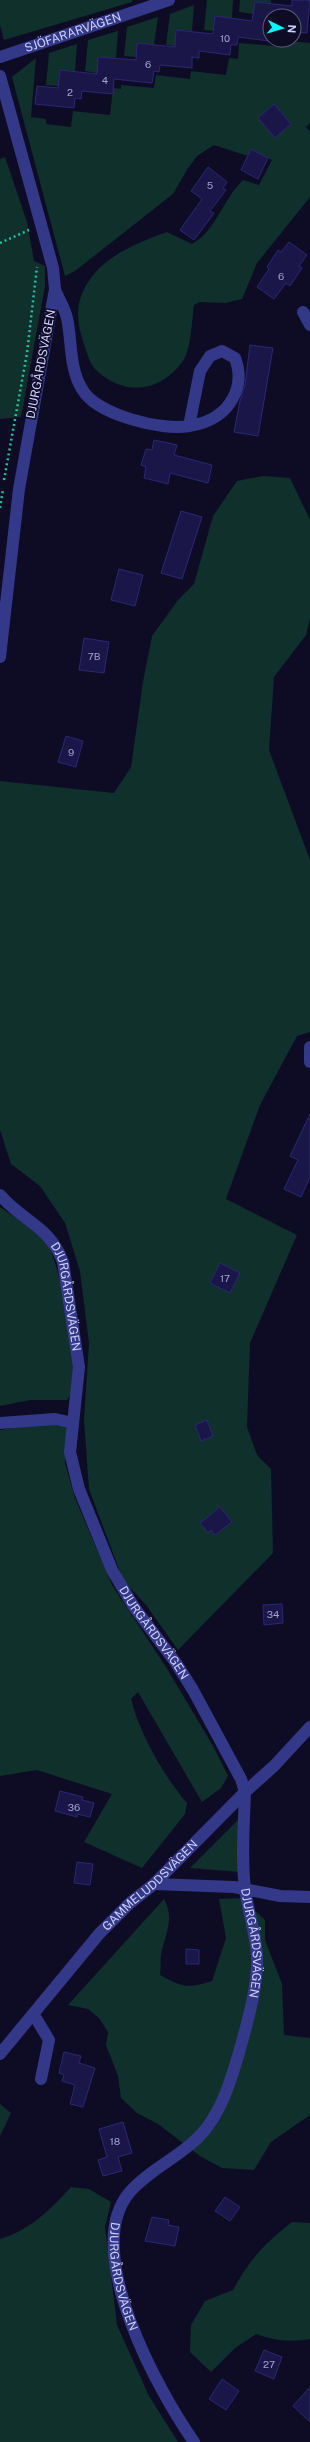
<svg xmlns="http://www.w3.org/2000/svg" width="310" height="2442" viewBox="0 0 310 2442" font-family="'Public Sans',sans-serif">
	<rect width="100%" height="100%" fill="#0e0c25"/>
	<g fill="#0f302b">
		<polygon points="0,0 132,0 132,2 4,40 0,25"/>
		<polygon points="207,0 233,0 232,18 215,17 214,31 204,30"/>
		<polygon points="240,0 271,0 271,3 255,2 253,14 239,12"/>
		<polygon points="194,5 192,31 176,30 175,46 166,45 170,14"/>
		<polygon points="158,17 154,45 137,43 136,57 124,56 127,27"/>
		<polygon points="118,31 116,58 99,57 97,73 85,71 88,40"/>
		<path d="M 277,40 L 310,43 L 310,123 L 306,127 L 310,132 L 310,197 L 257,263 L 242,299 L 225,303 L 200,302 L 194,305 C 192,319 191,350 183,361 C 160,393 123,397 95,369 C 90,364 87,353 85,347 C 75,318 74,299 94,274 C 111,253 142,241 167,232 L 192,244 C 216,231 223,199 243,180 L 259,185 L 272,160 L 251,150 L 248,156 L 214,145 L 197,156 L 188,168 L 173,194 L 75,271 L 65,276 L 12,77 L 36,58 L 31,117 L 46,119 L 46,124 L 71,127 L 73,111 L 110,115 L 113,88 L 121,89 L 121,85 L 154,88 L 156,75 L 190,79 L 191,71 L 226,75 L 229,58 L 238,59 L 239,43 L 276,46 Z"/>
		<polygon points="77,44 75,71 60,70 58,86 46,85 49,53"/>
		<polygon points="5,157 27,222 34,261 45,266 45,286 21,417 0,419 0,159"/>
		<polygon points="263,476 290,478 310,520 310,618 306,635 274,677 269,750 310,860 310,1032 297,1036 260,1105 226,1199 297,1235 250,1343 247,1427 257,1455 271,1469 273,1553 178,1650 146,1605 123,1580 89,1489 84,1420 89,1343 80,1271 65,1223 40,1186 11,1164 0,1130 0,781 114,793 131,767 143,682 152,636 178,600 194,584 213,516 237,481"/>
		<path d="M 0,1207 C 13,1216 40,1231 48,1245 C 61,1267 77,1365 73,1389 C 72,1393 69,1397 67,1400 L 30,1400 L 0,1406 Z"/>
		<path d="M 47,1423 L 68,1428 L 65,1463 L 75,1498 L 112,1585 L 166,1667 L 213,1746 L 228,1776 L 221,1788 L 202,1802 L 138,1692 L 131,1699 C 139,1732 164,1777 187,1803 L 185,1814 L 142,1868 L 84,1842 L 112,1794 L 37,1770 L 0,1776 L 0,1430 Z"/>
		<polygon points="238,1820 240,1872 190,1868"/>
		<path d="M 242,1898 L 265,1920 L 265,1940 L 282,1984 L 284,2035 L 310,2038 L 310,2115 L 271,2142 L 254,2170 L 222,2168 L 200,2156 L 158,2124 L 137,2113 L 121,2098 L 118,2076 L 106,2045 L 108,2032 L 99,2018 L 88,2009 L 68,2005 L 164,1899 C 174,1917 167,1931 162,1950 C 160,1958 161,1967 160,1975 C 182,1987 187,1989 212,1981 L 226,1938 L 219,1899 Z"/>
		<polygon points="0,2104 11,2113 0,2136"/>
		<path d="M 71,2187 L 89,2189 L 111,2202 L 105,2227 L 117,2325 L 149,2396 L 178,2442 L 0,2442 L 0,2239 C 29,2231 51,2209 71,2187 Z"/>
		<path d="M 292,2222 L 310,2223 L 310,2339 C 290,2342 275,2341 256,2334 L 235,2348 L 211,2372 L 190,2352 L 191,2325 L 205,2301 L 233,2290 C 249,2260 265,2243 292,2222 Z"/>
	</g>
	<g fill="#1b1648" stroke="#2d2676">
		<polygon points="292,0 310,0 307,33 294,32 294,16 270,16 269,41 238,37 237,45 231,45 230,55 199,51 199,58 192,57 192,68 160,65 159,72 154,71 152,83 114,79 113,94 82,91 81,99 75,98 74,108 35,104 37,86 58,88 60,70 97,74 98,57 136,60 137,43 175,47 176,30 213,34 215,16 252,21 255,2 292,6"/>
		<polygon points="274,104 291,124 275,138 258,118"/>
		<polygon points="251,149 268,158 258,179 241,170"/>
		<polygon points="208,167 227,182 223,188 226,190 210,211 214,213 194,240 180,230 202,199 191,191"/>
		<polygon points="289,242 307,255 299,266 302,268 290,286 286,283 274,299 257,287 269,269 267,267 278,250 281,252"/>
		<polygon points="250,345 273,348 258,436 234,432 240,401 245,385"/>
		<polygon points="154,440 177,445 174,455 212,465 208,483 170,473 168,484 144,478 146,467 141,465 146,449 152,450"/>
		<polygon points="181,511 202,517 182,579 161,573"/>
		<polygon points="119,569 143,575 135,606 111,600"/>
		<polygon points="84,638 109,642 104,673 79,670"/>
		<polygon points="66,736 83,741 76,767 58,762"/>
		<polygon points="310,1114 310,1177 301,1197 284,1189 298,1160 290,1156"/>
		<polygon points="220,1263 240,1273 230,1293 210,1283"/>
		<polygon points="207,1420 213,1436 201,1441 195,1425"/>
		<polygon points="220,1507 232,1522 215,1535 211,1530 208,1533 200,1523"/>
		<polygon points="282,1604 283,1623 264,1625 263,1605"/>
		<polygon points="60,1791 83,1797 82,1800 94,1803 90,1817 77,1814 77,1817 55,1811"/>
		<polygon points="77,1862 93,1864 90,1885 74,1883"/>
		<polygon points="186,1949 199,1950 199,1964 186,1964"/>
		<polygon points="64,2052 81,2056 79,2063 95,2068 83,2107 70,2104 75,2085 62,2081 64,2075 59,2073"/>
		<polygon points="123,2122 132,2153 118,2157 122,2171 103,2176 98,2160 107,2157 99,2129"/>
		<polygon points="225,2197 240,2207 230,2221 215,2211"/>
		<polygon points="152,2217 169,2220 168,2225 179,2227 175,2246 145,2241"/>
		<polygon points="264,2350 282,2357 274,2379 255,2371"/>
		<polygon points="222,2379 239,2391 226,2410 209,2399"/>
		<polygon points="310,2387 310,2422 293,2406"/>
	</g>
	<g fill="none" stroke-linecap="round" stroke-linejoin="round">
		<g stroke="#23c0a5" stroke-width="2.5" stroke-dasharray="2 3" stroke-linecap="butt">
			<polyline points="0,243 29,230"/>
			<polyline points="4,480 27,353 37,267"/>
			<polyline points="0,508 3,489"/>
		</g>
		<g stroke="#333988" stroke-width="12">
			<path id="s1" d="M 0,57 L 169,0"/>
			<polyline points="0,76 53,268 55,289 19,489 0,657"/>
			<path d="M 55,290 C 59,299 65,309 67,318 C 72,341 69,368 82,389 C 96,415 162,431 189,426 C 209,423 224,415 233,398 C 240,385 240,371 235,358 L 222,351 L 210,356 L 200,371 L 189,426"/>
			<polyline points="303,312 310,325"/>
			<polyline points="310,1047 310,1062"/>
			<path id="s2" d="M 0,1195 C 22,1221 50,1226 63,1262 L 79,1367 L 70,1452 L 79,1489 L 112,1570 L 134,1607 L 176,1663 L 193,1690 L 241,1779 L 245,1792 C 244,1824 241,1858 245,1889 C 248,1912 256,1934 257,1957 C 258,1984 249,2016 242,2042 C 232,2077 221,2120 191,2144 C 171,2161 146,2173 129,2193 C 81,2251 158,2391 194,2442"/>
			<polyline points="0,1423 55,1419 73,1423"/>
			<polyline points="154,1884 234,1887 280,1896 310,1897"/>
			<polyline points="34,2015 49,2040 41,2079"/>
			<path id="s3" d="M 0,2054 L 99,1934 L 130,1903 L 154,1884 L 245,1792 L 274,1766 L 310,1727"/>
		</g>
	</g>
	<g text-anchor="middle" dominant-baseline="central" stroke-width="3.5" stroke-linejoin="round" paint-order="stroke">
		<g font-size="10" fill="#a3a2d1">
			<text x="225" y="38">10</text>
			<text x="148" y="64">6</text>
			<text x="105" y="80">4</text>
			<text x="70" y="92">2</text>
			<text x="210" y="185">5</text>
			<text x="281" y="276">6</text>
			<text x="94" y="656">7B</text>
			<text x="71" y="752">9</text>
			<text x="225" y="1278">17</text>
			<text x="273" y="1614">34</text>
			<text x="74" y="1807">36</text>
			<text x="115" y="2141">18</text>
			<text x="269" y="2364">27</text>
		</g>
		<g font-size="12" fill="#d0d0ff" stroke="#0e0c25">
			<text stroke="none"><textPath href="#s1" startOffset="77">SJÖFARARVÄGEN</textPath></text>
			<text transform="translate(41 364) rotate(-79)">DJURGÅRDSVÄGEN</text>
			<text stroke="none"><textPath href="#s2" startOffset="128">DJURGÅRDSVÄGEN</textPath></text>
			<text stroke="none"><textPath href="#s2" startOffset="486">DJURGÅRDSVÄGEN</textPath></text>
			<text stroke="none"><textPath href="#s3" startOffset="226">GAMMELUDDSVÄGEN</textPath></text>
			<text stroke="none"><textPath href="#s2" startOffset="822">DJURGÅRDSVÄGEN</textPath></text>
			<text stroke="none"><textPath href="#s2" startOffset="1206">DJURGÅRDSVÄGEN</textPath></text>
		</g>
	</g>
	<g transform="translate(282 28) rotate(95)"><circle r="19" fill="#0e0c25" stroke="#5c5a7c"/>
	<path d="M0-3L7 15L0 10L-7 15Z" fill="#00fbf7"/>
	<text y="-6" font-size="11" font-weight="bold" text-anchor="middle" fill="#d0d0ff">N</text>
	</g>
</svg>
